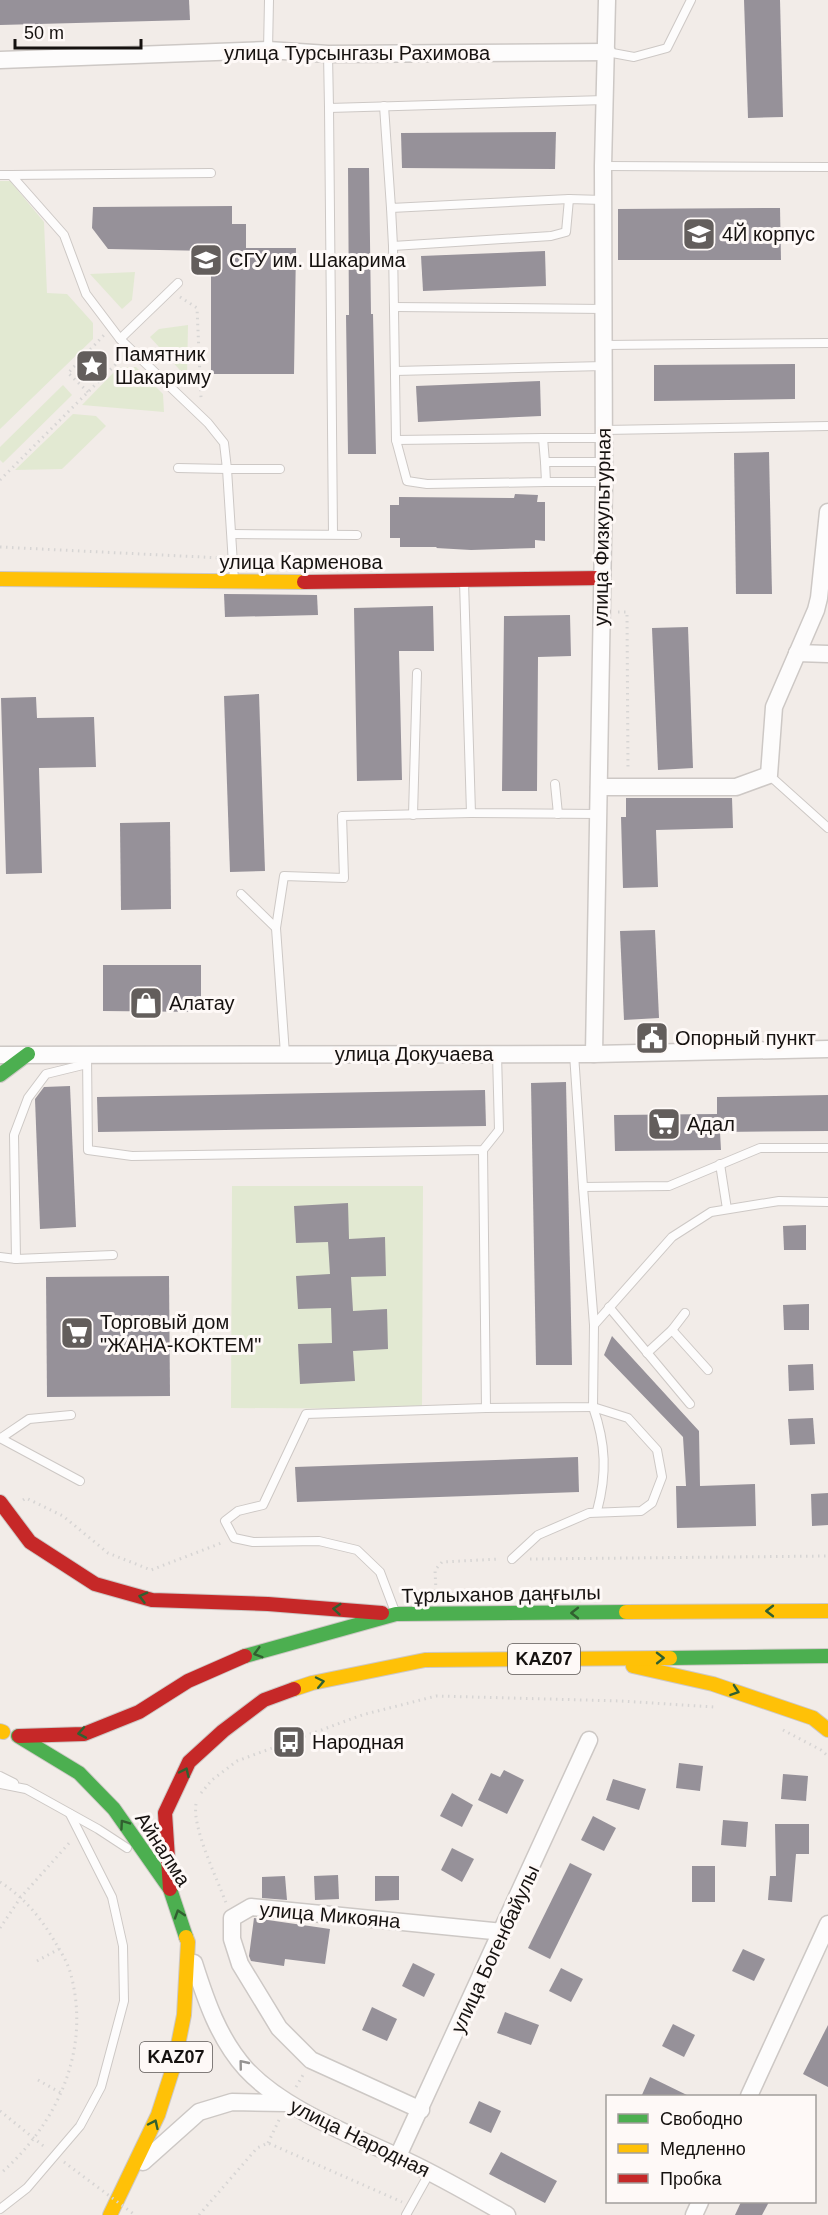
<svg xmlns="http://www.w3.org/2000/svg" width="828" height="2215" viewBox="0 0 828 2215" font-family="Arial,sans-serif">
	<rect width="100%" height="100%" fill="#f2ece8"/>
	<g fill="#e2e9d2">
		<polygon points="0,181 10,181 44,222 47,293 67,294 93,323 93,339 0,429"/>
		<polygon points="135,272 132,300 122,309 90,274"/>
		<polygon points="188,325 187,378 150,337 159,329"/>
		<polygon points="119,367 136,367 163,394 164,412 82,405"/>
		<polygon points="63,385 72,395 3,463 0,460 0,447"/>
		<polygon points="73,414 96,416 106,426 62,469 15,470"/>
		<polygon points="232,1186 423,1186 422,1409 231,1408"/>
	</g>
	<g fill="#969199">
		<polygon points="0,0 189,0 190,20 0,25"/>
		<polygon points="744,0 780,0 783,117 748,118"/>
		<polygon points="556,132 555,169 402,168 401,133"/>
		<polygon points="348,168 369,168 371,314 373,314 376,454 348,454 346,315 349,315"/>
		<polygon points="232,206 232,224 246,224 246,248 296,248 294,374 211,374 211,251 108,249 92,228 93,207"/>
		<polygon points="780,208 781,260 618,260 618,209"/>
		<polygon points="545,251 546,286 423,291 421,256"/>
		<polygon points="795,364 795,399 654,401 654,365"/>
		<polygon points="540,381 541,416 418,422 416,386"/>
		<polygon points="769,452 772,594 736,594 734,453"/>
		<polygon points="515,494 538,495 537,502 545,502 545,541 535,540 535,548 471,550 436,548 437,547 400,547 400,538 390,538 390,505 399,505 399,497 514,498"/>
		<polygon points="224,594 317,595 318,615 225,617"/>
		<polygon points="433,606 434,651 399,651 402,780 357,781 354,608"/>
		<polygon points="570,615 571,656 538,657 537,791 502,791 504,616"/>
		<polygon points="688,627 693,768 658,770 652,628"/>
		<polygon points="259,694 265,871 230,872 224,696"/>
		<polygon points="36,697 37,718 94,717 96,767 39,768 42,873 6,874 1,698"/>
		<polygon points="626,798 732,798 733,828 656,830 658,887 623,888 621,817 626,817"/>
		<polygon points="170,822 171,909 121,910 120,823"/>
		<polygon points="655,930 659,1018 624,1020 620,931"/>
		<polygon points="103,965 201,965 201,1012 103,1011"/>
		<polygon points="566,1082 572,1365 536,1365 531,1083"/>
		<polygon points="70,1086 76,1227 40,1229 35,1099 44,1087"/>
		<polygon points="485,1090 486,1126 98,1132 97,1097"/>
		<polygon points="828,1095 828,1131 720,1132 721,1150 615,1151 614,1115 717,1114 717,1097"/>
		<polygon points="348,1203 349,1239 385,1237 386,1276 351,1277 353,1311 387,1309 388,1349 353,1351 355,1381 300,1384 298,1344 332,1343 331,1308 298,1309 296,1276 330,1274 328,1242 296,1243 294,1206"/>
		<polygon points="806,1225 806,1250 784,1250 783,1226"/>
		<polygon points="169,1276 170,1396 47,1397 46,1277"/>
		<polygon points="809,1304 809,1330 784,1330 783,1305"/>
		<polygon points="612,1336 699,1431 700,1486 755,1484 756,1526 677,1528 676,1486 686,1486 683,1437 604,1355"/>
		<polygon points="813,1364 814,1390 789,1391 788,1365"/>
		<polygon points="813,1418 815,1444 790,1445 788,1419"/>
		<polygon points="578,1457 579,1492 297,1502 295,1467"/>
		<polygon points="828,1493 828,1525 812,1526 811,1494"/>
		<polygon points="679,1763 703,1766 700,1791 676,1788"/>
		<polygon points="504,1770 524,1780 507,1814 478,1800 491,1773 500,1777"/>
		<polygon points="783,1774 808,1776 806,1801 781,1799"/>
		<polygon points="613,1779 646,1789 639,1810 606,1800"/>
		<polygon points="452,1793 473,1805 462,1827 440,1816"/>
		<polygon points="593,1816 616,1828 604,1851 581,1840"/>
		<polygon points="723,1820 748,1822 746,1847 721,1845"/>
		<polygon points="775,1824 809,1824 809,1854 796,1854 792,1902 768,1900 770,1876 776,1876"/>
		<polygon points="452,1848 474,1859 462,1882 441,1870"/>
		<polygon points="570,1863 592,1874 550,1959 528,1948"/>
		<rect x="692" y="1866" width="23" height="36"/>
		<polygon points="338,1875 339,1899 315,1900 314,1876"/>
		<polygon points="285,1876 287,1900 262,1898 262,1877"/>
		<polygon points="375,1876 399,1876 399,1900 375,1901"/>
		<polygon points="254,1918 330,1929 325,1964 285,1959 284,1966 251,1961 249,1956"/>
		<polygon points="743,1949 765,1959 754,1981 732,1971"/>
		<polygon points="413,1963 435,1974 424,1997 402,1986"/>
		<polygon points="561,1968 583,1979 571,2002 549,1991"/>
		<polygon points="372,2007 397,2019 387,2041 362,2030"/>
		<polygon points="505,2012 539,2025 531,2045 497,2033"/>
		<polygon points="673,2024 695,2035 684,2057 662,2046"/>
		<polygon points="828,2025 828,2087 803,2074"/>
		<polygon points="650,2077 691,2097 641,2097"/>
		<polygon points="479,2101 501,2111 491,2133 469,2123"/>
		<polygon points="501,2152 557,2181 545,2203 489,2174"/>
		<polygon points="741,2202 769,2202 762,2215 735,2215"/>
	</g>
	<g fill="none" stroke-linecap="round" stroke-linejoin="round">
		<g stroke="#cdc8c5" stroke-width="10">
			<g id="lane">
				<polyline points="268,50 269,0"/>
				<polyline points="607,52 634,57 667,48 691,0"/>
				<polyline points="328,54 329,108 605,100"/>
				<polyline points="384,106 391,208 569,199 603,200"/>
				<polyline points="329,108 333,534"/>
				<polyline points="603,166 828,167"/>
				<polyline points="0,175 11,175 64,235 86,294 120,339 208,423 224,443 227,469 178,468"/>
				<polyline points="11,175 211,173"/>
				<polyline points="391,208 393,246 551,236 566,232 569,199"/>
				<polyline points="393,246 396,440 407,481 427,484 546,482 545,462 604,462"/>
				<polyline points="394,307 604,309"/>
				<polyline points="120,339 178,283"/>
				<polyline points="604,345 828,343"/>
				<polyline points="395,371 604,366"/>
				<polyline points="604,430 828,426"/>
				<polyline points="543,438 604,438"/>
				<polyline points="396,440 543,438 545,462"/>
				<polyline points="546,482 604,482"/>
				<polyline points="232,534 357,535"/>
				<polyline points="234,580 227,469 280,469"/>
				<polyline points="464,582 471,813 599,814"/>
				<polyline points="769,775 828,828"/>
				<polyline points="555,784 558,814"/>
				<polyline points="413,815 417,673"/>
				<polyline points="241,894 276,928 285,1054"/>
				<polyline points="276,928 284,876 344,878 342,816 471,813"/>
				<polyline points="574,1054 583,1187 669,1186 760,1148 828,1148"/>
				<polyline points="87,1055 88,1150 132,1156 483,1150 499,1130 497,1054"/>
				<polyline points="720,1164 727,1209"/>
				<polyline points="583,1187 594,1325"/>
				<polyline points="0,1257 16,1259 14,1135 28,1098 46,1074 87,1064"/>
				<polyline points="16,1259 113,1255"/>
				<polyline points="609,1307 690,1404"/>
				<polyline points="672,1330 685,1313"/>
				<polyline points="647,1353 672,1330 708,1370"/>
				<path d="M 593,1407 C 606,1444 607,1474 597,1511"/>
				<polyline points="486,1408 593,1407 594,1325 672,1237 711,1212 779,1201 828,1202"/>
				<polyline points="0,1438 80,1481"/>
				<polyline points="1,1438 29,1419 71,1415"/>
				<polyline points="512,1559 538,1535 589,1513 641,1511 652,1503 662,1477 657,1450 628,1418 593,1407"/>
				<polyline points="394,1609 380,1572 357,1550 319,1541 253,1542 234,1538 225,1521 238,1511 263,1505 306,1414 486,1408 483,1150"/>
				<polyline points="0,1776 14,1783"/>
				<polyline points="0,1784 26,1789 98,1829 127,1848"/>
				<polyline points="0,2209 27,2188 80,2126 101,2087 124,2001 123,1946 112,1897 70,1814"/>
				<polyline points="406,2215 430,2172"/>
			</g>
		</g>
		<g stroke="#cdc8c5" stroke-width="19">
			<g id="street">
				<polyline points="0,60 268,50 328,54 607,52"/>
				<polyline points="797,653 828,654"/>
				<polyline points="599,787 736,787 769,775 774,707 816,610 819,598 828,512"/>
				<polyline points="594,1054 604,482 603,166 607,0"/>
				<polyline points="0,1055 594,1054 828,1049"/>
				<path d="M 194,1963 C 206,2001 219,2039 246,2069 C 285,2111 355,2136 407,2161 C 441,2177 474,2196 507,2215"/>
				<polyline points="749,2096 828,1924"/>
				<polyline points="421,2110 311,2060 279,2028 240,1964 232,1939 232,1918 251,1907 503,1932"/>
				<polyline points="398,2156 589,1740"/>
				<polyline points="143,2162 199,2112 232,2102 287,2103"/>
				<polyline points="694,2215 700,2202"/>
			</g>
		</g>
		<g stroke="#cdc8c5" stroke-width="16">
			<g id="fast">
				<polyline points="0,1075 28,1054"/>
				<polyline points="245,1656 396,1614 626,1612"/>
				<polyline points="670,1658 828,1656"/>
				<polyline points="18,1736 79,1773 114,1809 170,1889 186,1937"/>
			</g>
		</g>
		<g stroke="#cdc8c5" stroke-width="16">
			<g id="slow">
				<polyline points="0,579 304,582"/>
				<polyline points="626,1612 828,1611"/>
				<polyline points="633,1666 713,1684 813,1718 828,1730"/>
				<polyline points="294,1689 312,1683 425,1660 670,1658"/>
				<polyline points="0,1731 3,1732"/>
				<polyline points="110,2215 158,2115 174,2065 184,2015 188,1942 186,1937"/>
			</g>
		</g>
		<g stroke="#cdc8c5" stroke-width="16">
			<g id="jam">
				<polyline points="304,582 601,578"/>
				<polyline points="0,1502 30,1542 95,1584 152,1600 268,1604 382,1613"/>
				<polyline points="19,1736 84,1734 139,1712 188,1681 245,1656"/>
				<polyline points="170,1889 165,1813 189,1762 223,1731 264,1700 294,1689"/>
			</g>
		</g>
		<g stroke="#d7d5d4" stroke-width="3" stroke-dasharray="1.5 4.5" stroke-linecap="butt">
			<polyline points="180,297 197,308 201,398"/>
			<polyline points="88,392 68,373 104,335"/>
			<polyline points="0,480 123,357"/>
			<polyline points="0,547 222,558"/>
			<polyline points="618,612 627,612 628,770"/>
			<polyline points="23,1500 26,1498 63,1516 108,1553 151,1570 224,1542"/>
			<polyline points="530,1559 828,1556"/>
			<polyline points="436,1591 435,1570 442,1562 499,1559"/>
			<polyline points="783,1730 821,1750 828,1756"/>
			<polyline points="201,1793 212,1780 237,1761 362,1715 436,1696 621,1701 714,1707"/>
			<path d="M 196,1804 C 192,1828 217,1878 226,1903"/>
			<path d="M 0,1882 C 24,1897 41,1918 55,1942 C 61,1952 68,1963 71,1975 C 91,2051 57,2124 0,2174"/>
			<polyline points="0,1928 21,1897 71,1841"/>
			<polyline points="37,1961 59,1949"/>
			<polyline points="38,2080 61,2093"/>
			<polyline points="296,2087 303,2075"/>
			<polyline points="0,2111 46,2148"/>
			<polyline points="268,2143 279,2120"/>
			<polyline points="199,2215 257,2148 268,2143 402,2202"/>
		</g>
		<use href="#lane" stroke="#fdfcfc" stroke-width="8"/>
		<use href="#street" stroke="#fdfcfc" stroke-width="16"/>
		<use href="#fast" stroke="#4caf50" stroke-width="14"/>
		<use href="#slow" stroke="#ffc107" stroke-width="14"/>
		<use href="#jam" stroke="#c62828" stroke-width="14"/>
		<polyline stroke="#d7d5d4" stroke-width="3" stroke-dasharray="1.5 4.5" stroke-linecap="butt" points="64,2162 135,2215"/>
	</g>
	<defs><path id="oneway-chevron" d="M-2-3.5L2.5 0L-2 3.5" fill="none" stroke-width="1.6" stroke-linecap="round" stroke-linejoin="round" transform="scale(1.5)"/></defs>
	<g stroke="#316030">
		<use href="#oneway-chevron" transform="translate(143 1597) rotate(-165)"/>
		<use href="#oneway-chevron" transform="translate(337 1609) rotate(-175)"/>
		<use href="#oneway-chevron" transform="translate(770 1611) rotate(180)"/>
		<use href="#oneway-chevron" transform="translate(575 1613) rotate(180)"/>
		<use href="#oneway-chevron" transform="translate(258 1653) rotate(164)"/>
		<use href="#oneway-chevron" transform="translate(660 1658) rotate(-1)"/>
		<use href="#oneway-chevron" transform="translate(320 1682) rotate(-12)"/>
		<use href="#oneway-chevron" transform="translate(735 1691) rotate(19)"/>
		<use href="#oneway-chevron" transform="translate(82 1733) rotate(170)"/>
		<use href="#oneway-chevron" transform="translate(185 1772) rotate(-65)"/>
		<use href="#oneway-chevron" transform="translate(124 1824) rotate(-125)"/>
		<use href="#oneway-chevron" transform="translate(179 1914) rotate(-108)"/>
		<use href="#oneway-chevron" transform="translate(154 2124) rotate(-65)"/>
	</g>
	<use stroke="#959392" href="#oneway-chevron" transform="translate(243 2064) rotate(-129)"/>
	<defs>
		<g id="university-square" transform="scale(1.725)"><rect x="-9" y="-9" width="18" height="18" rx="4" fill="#635e5c" stroke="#fef9f7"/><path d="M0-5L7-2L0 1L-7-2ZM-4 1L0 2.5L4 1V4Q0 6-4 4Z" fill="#fff"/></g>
		<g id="sight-square" transform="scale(1.725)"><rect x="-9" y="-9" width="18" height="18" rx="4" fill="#635e5c" stroke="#fef9f7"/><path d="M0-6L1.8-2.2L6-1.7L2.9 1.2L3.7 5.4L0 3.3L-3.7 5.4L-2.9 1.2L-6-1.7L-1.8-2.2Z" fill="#fff"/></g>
		<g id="shop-square" transform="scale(1.725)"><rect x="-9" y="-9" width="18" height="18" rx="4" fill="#635e5c" stroke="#fef9f7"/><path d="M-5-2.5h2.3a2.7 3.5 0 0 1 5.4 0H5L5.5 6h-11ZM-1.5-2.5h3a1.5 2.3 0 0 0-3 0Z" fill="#fff"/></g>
		<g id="civic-square" transform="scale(1.725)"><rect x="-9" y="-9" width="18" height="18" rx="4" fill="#635e5c" stroke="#fef9f7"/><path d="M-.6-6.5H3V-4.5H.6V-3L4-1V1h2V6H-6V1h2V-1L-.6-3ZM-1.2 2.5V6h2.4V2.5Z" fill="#fff"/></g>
		<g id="supermarket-square" transform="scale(1.725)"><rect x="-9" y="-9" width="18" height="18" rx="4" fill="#635e5c" stroke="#fef9f7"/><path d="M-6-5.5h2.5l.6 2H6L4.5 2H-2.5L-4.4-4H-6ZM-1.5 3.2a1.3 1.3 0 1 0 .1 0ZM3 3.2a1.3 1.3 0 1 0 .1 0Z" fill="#fff"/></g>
		<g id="bus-square" transform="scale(1.725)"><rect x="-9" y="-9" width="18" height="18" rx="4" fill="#635e5c" stroke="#fef9f7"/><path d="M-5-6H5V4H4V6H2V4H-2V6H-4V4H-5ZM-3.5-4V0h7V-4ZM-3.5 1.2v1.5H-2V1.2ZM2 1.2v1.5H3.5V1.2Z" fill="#fff"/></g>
	</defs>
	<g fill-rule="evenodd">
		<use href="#university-square" x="699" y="234"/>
		<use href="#university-square" x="206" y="260"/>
		<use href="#sight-square" x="92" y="366"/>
		<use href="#shop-square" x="146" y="1003"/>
		<use href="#civic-square" x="652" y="1038"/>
		<use href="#supermarket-square" x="664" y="1124"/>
		<use href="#supermarket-square" x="77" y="1333"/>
		<use href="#bus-square" x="289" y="1742"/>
	</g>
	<g text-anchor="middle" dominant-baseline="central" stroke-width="6" stroke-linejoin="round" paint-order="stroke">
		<g fill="#fef9f7" stroke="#5c5755" stroke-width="1.5">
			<rect x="508" y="1644" width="72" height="30" rx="4.5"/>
			<rect x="140" y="2042" width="72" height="30" rx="4.5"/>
		</g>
		<g font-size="18" font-weight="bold" fill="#161210">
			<text x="544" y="1659">KAZ07</text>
			<text x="176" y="2057">KAZ07</text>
		</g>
		<g font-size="20" fill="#161210" stroke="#fef9f7">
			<text x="357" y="53">улица Турсынгазы Рахимова</text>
			<text transform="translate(602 527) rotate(-89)">улица Физкультурная</text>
			<text x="301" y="562">улица Карменова</text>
			<text x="414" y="1054">улица Докучаева</text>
			<text transform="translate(501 1594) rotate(-1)">Тұрлыханов даңғылы</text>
			<text transform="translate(163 1849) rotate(57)">Айналма</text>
			<text transform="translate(330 1915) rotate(5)">улица Микояна</text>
			<text transform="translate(495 1949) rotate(-65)">улица Богенбайулы</text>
			<text transform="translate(360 2138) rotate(26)">улица Народная</text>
		</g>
		<g font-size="20" fill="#161210" stroke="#fef9f7" text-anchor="start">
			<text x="722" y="234">4Й корпус</text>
			<text x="229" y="260">СГУ им. Шакарима</text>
			<text x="115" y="354">Памятник<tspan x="115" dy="23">Шакариму</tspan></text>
			<text x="169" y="1003">Алатау</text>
			<text x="675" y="1038">Опорный пункт</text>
			<text x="687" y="1124">Адал</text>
			<text x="100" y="1322">Торговый дом<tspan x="100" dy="23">"ЖАНА-КОКТЕМ"</tspan></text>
			<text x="312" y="1742">Народная</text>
		</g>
	</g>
	<rect x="606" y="2095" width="210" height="108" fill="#fef9f7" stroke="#a19d9b" stroke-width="1.5"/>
	<rect x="618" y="2114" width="30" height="9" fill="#4caf50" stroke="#a19d9b" stroke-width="1.5"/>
	<text x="660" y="2125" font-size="18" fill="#161210">Свободно</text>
	<rect x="618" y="2144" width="30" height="9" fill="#ffc107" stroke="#a19d9b" stroke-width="1.5"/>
	<text x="660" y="2155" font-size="18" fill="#161210">Медленно</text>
	<rect x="618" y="2174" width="30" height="9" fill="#c62828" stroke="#a19d9b" stroke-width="1.5"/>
	<text x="660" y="2185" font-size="18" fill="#161210">Пробка</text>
	<path d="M15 39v9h126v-9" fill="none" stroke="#161210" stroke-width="3"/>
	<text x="24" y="39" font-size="18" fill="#161210" stroke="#fef9f7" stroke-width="4.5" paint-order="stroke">50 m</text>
</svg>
